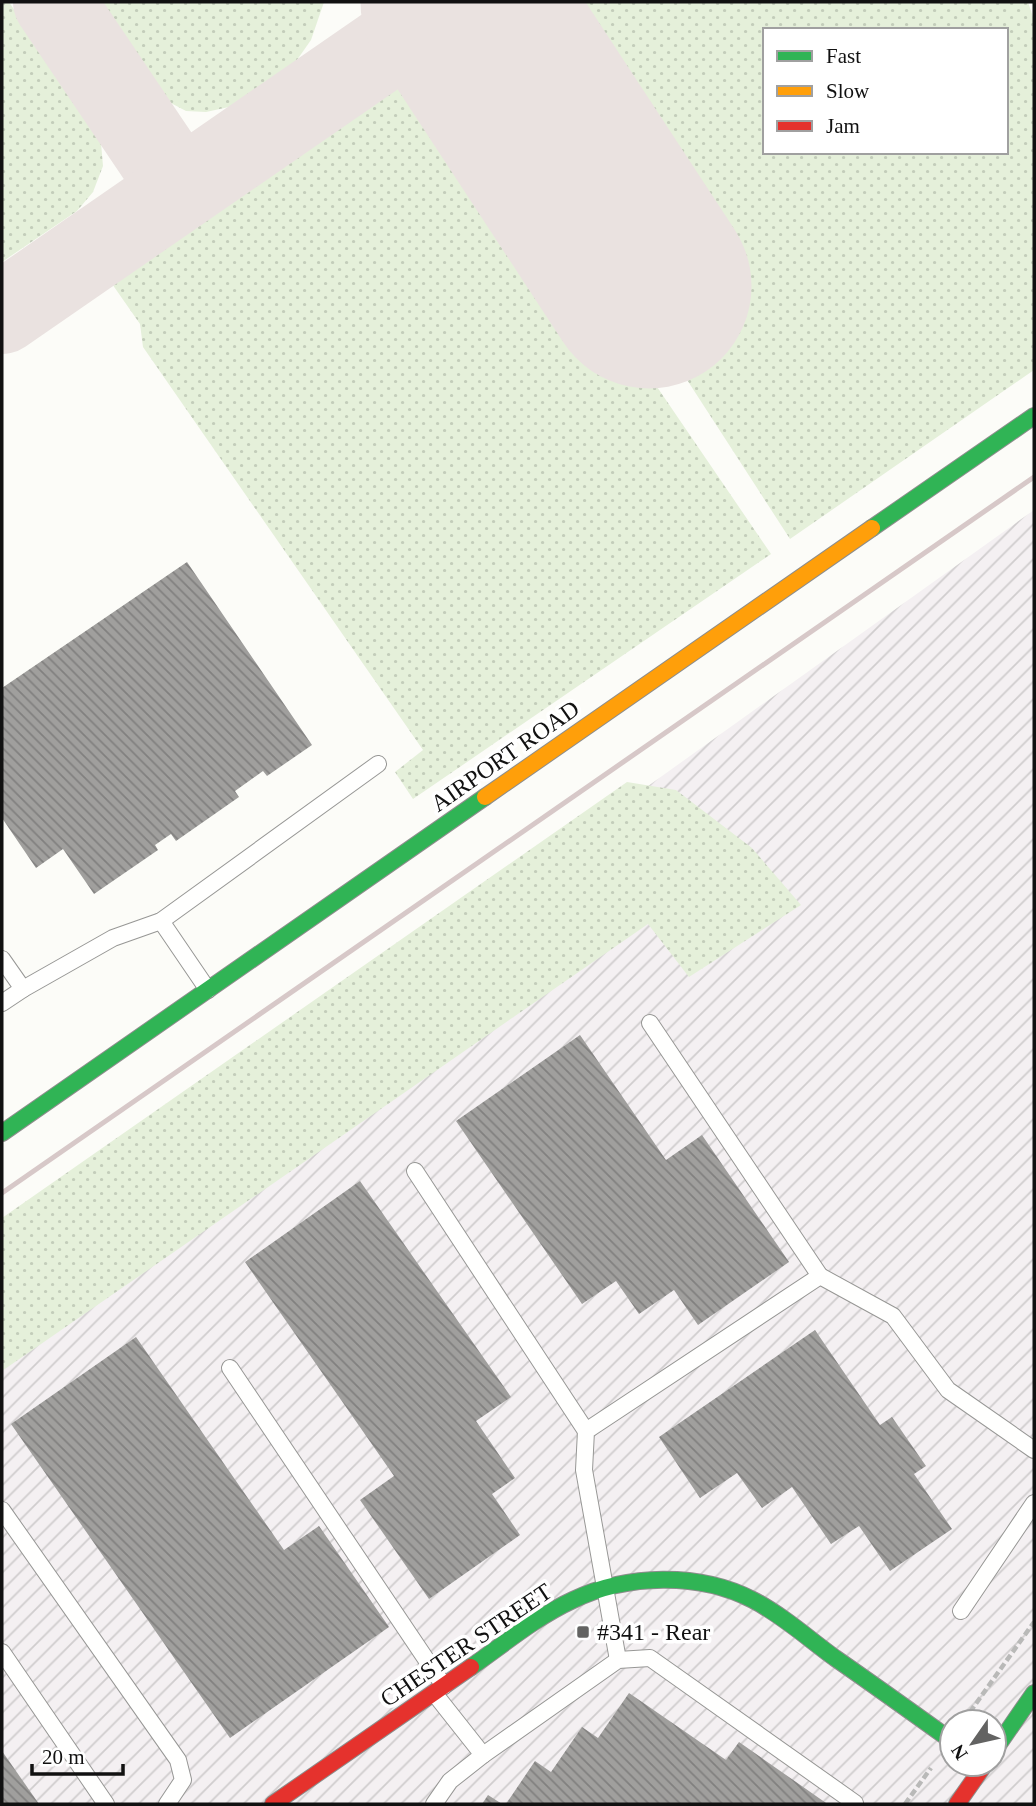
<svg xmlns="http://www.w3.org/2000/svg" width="1036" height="1806" viewBox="0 0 1036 1806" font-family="Georgia,serif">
	<defs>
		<pattern id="industrial-furrows" width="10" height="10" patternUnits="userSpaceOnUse" patternTransform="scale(1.75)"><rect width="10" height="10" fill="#f4f0f2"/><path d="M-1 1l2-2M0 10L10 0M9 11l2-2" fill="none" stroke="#d0cdce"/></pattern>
		<pattern id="grass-dots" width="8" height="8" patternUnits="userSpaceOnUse" patternTransform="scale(1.75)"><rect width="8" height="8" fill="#e5f0da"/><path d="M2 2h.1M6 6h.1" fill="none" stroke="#c3cdba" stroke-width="1.8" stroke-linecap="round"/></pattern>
		<pattern id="building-back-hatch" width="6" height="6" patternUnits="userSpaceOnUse" patternTransform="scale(1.75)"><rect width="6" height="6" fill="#a09f9d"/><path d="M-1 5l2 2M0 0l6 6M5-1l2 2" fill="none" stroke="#81807f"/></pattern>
	</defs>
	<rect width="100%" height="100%" fill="#fcfcf8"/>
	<path fill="url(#industrial-furrows)" fill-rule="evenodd" d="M 1034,510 L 1034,1804 L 2,1804 L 2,1248 ZM 952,1722 L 994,1722 L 994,1764 L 952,1764 Z"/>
	<g fill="url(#grass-dots)" fill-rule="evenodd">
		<polygon points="2,2 9,2 88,121 101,143 103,166 93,192 77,211 2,262"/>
		<polygon points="93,2 324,2 311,40 292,67 238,105 206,112 186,111 167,101 151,88"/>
		<path d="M 543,2 L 1028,2 L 1034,20 L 1034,370 L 790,539 L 634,298 L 704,249 ZM 765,30 L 1006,30 L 1006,152 L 765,152 Z"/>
		<polygon points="397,81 567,339 608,315 771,554 413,799 395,772 423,750 143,347 140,324 110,281"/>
		<polygon points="627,782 676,790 752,848 801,905 689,977 648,924 2,1371 2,1218"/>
	</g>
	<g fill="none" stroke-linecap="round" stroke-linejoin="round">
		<g stroke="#eae2e0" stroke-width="82">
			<polyline points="54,2 180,189"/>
			<polyline points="2,313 452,2"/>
		</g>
		<polyline stroke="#eae2e0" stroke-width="205" points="463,2 649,286"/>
	</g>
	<g fill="url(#building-back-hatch)">
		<polygon points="187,562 312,745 267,776 263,771 235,791 239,797 176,841 171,834 155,845 158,850 94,894 63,849 36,868 2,818 2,688"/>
		<polygon points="580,1035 666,1160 702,1135 789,1262 698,1325 674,1290 639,1314 616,1281 582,1304 456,1121"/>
		<polygon points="360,1181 511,1397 476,1421 515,1478 492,1494 520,1535 429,1599 360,1500 394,1476 245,1262"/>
		<polygon points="815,1330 880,1425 892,1417 926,1466 914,1474 952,1529 890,1571 859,1526 831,1544 792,1487 762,1508 737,1473 700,1498 659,1437"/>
		<polygon points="136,1337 284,1550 319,1526 389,1627 230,1738 11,1424"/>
		<polygon points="629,1693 726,1760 739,1742 826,1803 506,1804 535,1761 551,1772 582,1727 598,1738"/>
		<polygon points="2,1751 39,1804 2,1804"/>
		<polygon points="488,1795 502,1804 482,1804"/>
	</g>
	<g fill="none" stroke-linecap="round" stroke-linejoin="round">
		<g stroke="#979795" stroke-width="18">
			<g id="lane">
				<polyline points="161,921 208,990"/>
				<polyline points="2,959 23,989 113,938 161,921 378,764"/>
				<polyline points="2,1003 23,989"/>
				<polyline points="650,1023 820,1276"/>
				<polyline points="415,1171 586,1431"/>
				<polyline points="230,1368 444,1686"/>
				<polyline points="2,1510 178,1760 183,1780 167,1804"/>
				<polyline points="961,1611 1034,1503"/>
				<polyline points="2,1652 106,1804"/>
				<polyline points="618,1660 584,1470 586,1431 820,1276 893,1316 948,1390 1034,1450"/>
				<polyline points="483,1755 618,1660 650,1658 855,1803 854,1804"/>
				<polyline points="434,1804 450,1781 483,1755 434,1693"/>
			</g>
		</g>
		<g stroke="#8d8d8c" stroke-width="18">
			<g id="fast">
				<polyline points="872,528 1034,416"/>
				<polyline points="2,1133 485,797"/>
				<path d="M 471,1667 C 504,1644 536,1617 573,1600 C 627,1574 699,1572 753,1600 C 782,1615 809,1639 835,1658 C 874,1685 913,1713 952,1741"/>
				<polyline points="994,1751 1034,1693"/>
			</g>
		</g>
		<g stroke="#8d8d8c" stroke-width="18">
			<polyline id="slow" points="485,797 872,528"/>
		</g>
		<g stroke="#8d8d8c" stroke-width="18">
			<g id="jam">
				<polyline points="273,1804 471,1667"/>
				<polyline points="957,1804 985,1764"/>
			</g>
		</g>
		<g stroke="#b9b9b8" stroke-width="4.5" stroke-dasharray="7 3.5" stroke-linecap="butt">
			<polyline points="970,1712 1034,1622"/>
			<polyline points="905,1804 931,1768"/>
		</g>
		<use href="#lane" stroke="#fffffe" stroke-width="16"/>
		<use href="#fast" stroke="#30b455" stroke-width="16"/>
		<use href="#slow" stroke="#ff9f0a" stroke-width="16"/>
		<use href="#jam" stroke="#e5322d" stroke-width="16"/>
		<polyline stroke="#d7c8c8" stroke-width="5" points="2,1193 1034,477"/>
	</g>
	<rect fill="#636362" stroke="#fff" stroke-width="2.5" x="576" y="1625" width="14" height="14" rx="3.5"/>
	<g text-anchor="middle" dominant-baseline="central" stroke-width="7" stroke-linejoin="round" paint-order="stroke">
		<g font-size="24" fill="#111" stroke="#fff">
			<text transform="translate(505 756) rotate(-35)">AIRPORT ROAD</text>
			<text transform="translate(466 1645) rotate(-34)">CHESTER STREET</text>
		</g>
		<g font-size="24" fill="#111" stroke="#fff" text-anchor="start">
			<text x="597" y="1632">#341 - Rear</text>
		</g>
	</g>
	<rect width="1036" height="1806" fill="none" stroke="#111111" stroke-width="7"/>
	<rect x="763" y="28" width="245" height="126" fill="#ffffff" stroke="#a0a0a0" stroke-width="2"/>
	<rect x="777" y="51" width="35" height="10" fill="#30b455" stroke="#a0a0a0" stroke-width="2"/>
	<text x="826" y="63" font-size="21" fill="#111111">Fast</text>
	<rect x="777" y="86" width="35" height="10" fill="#ff9f0a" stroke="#a0a0a0" stroke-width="2"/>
	<text x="826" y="98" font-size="21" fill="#111111">Slow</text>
	<rect x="777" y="121" width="35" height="10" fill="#e5322d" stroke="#a0a0a0" stroke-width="2"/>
	<text x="826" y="133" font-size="21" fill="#111111">Jam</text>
	<g transform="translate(973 1743) rotate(236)"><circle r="33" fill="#ffffff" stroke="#a0a0a0" stroke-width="2"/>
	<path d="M0-5L12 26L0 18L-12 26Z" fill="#636362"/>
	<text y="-10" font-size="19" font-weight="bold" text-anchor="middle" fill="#111111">N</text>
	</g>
	<path d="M32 1764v10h91v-10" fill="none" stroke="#111111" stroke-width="3.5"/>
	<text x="42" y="1764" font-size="21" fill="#111111" stroke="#ffffff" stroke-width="5" paint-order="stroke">20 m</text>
</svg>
